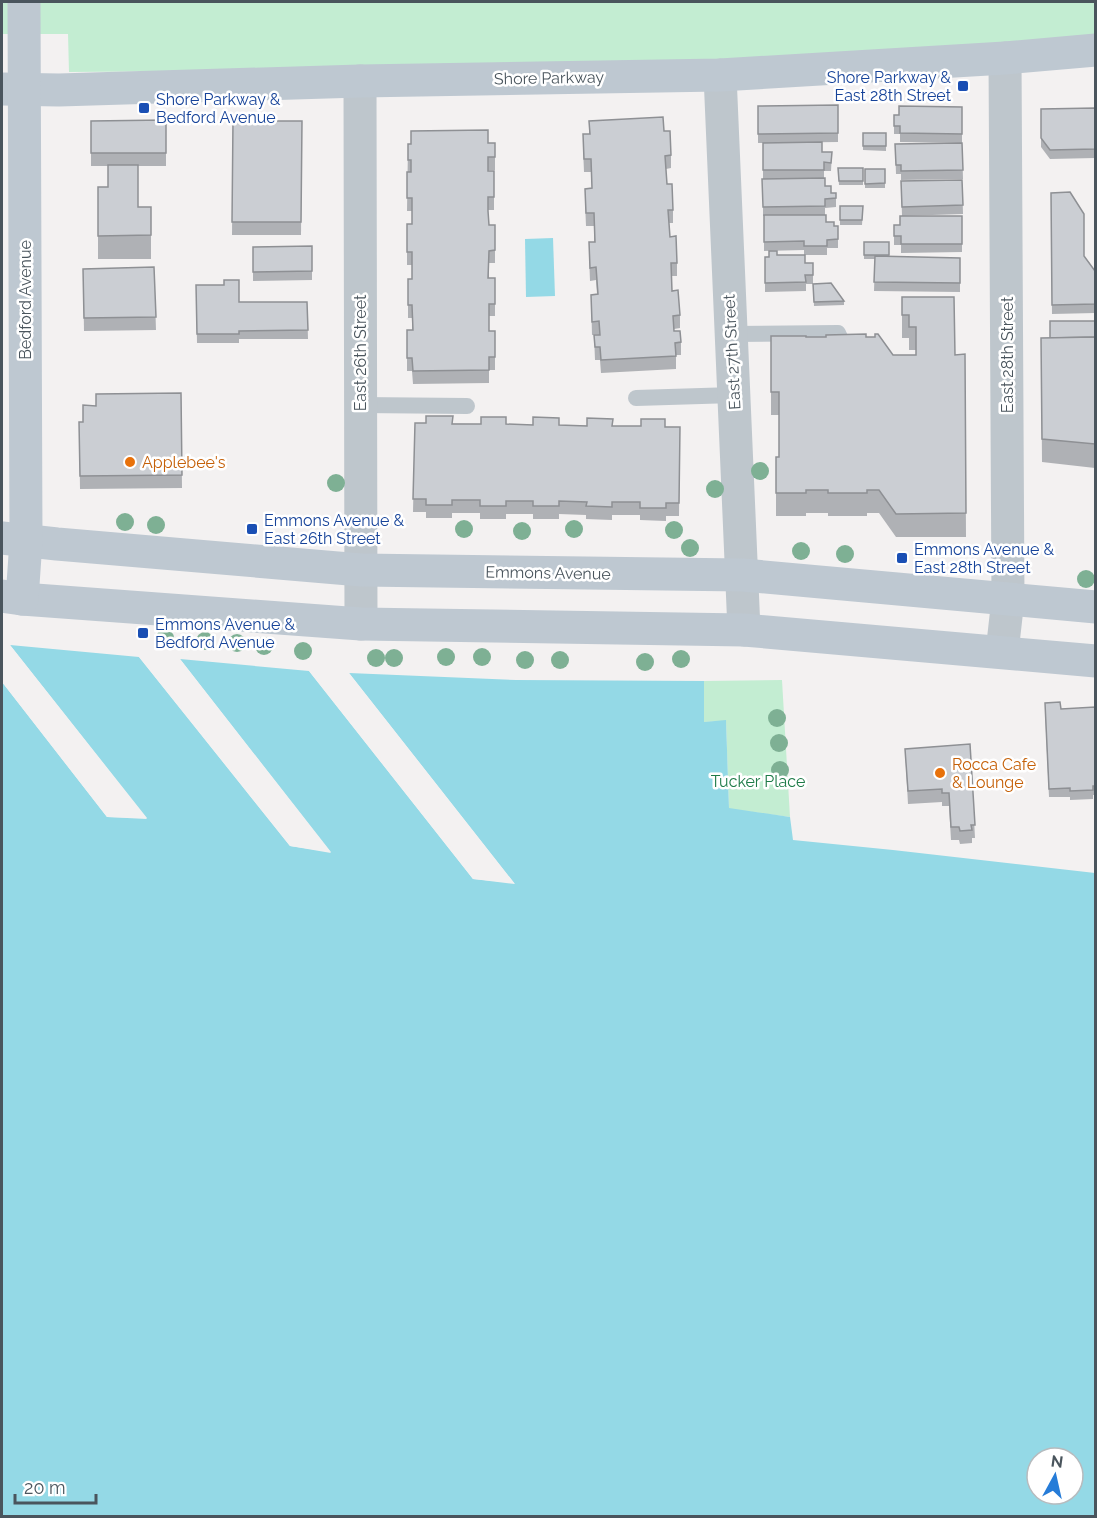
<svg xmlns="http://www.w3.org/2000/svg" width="1097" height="1518" viewBox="0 0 1097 1518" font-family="Raleway,sans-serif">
	<rect width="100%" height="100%" fill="#f3f1f1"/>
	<g fill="#c3edd2">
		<polygon points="2,2 1095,2 1096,39 581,68 69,72 68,34 2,34"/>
		<polygon points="782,680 790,817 729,809 726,721 704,722 704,681"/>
	</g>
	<g fill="#94d9e6" fill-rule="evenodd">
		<polygon points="553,238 555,296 526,297 525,239"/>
		<path d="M 10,645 L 139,657 L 290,846 L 331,852 L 180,659 L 309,671 L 473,879 L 514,883 L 349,673 L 516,680 L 704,681 L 704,722 L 726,720 L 729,808 L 790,817 L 793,840 L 893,850 L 1095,873 L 1095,1516 L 2,1516 L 2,682 L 107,817 L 147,818 ZM 1037,1458 L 1073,1458 L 1073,1494 L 1037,1494 Z"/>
	</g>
	<g fill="#f3f1f1">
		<polygon points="7,644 10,645 147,819 107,817 2,682 2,679 4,680 108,814 141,815"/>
		<polygon points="139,657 142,657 292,843 324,849 177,659 180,659 331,853 290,846"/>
		<polygon points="309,671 313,672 474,876 508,880 346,673 349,673 515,884 473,879"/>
	</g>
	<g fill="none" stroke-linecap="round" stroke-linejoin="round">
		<g stroke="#bec6cc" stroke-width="16">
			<polyline points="732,334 838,333 848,355"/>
			<polyline points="636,398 734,395"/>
			<polyline points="360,405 467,406"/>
		</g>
		<g stroke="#bec6cc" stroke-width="33">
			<polyline points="720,75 744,630"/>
			<polyline points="360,81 361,624"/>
			<polyline points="1002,652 1008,599 1005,58"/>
		</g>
		<g stroke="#bec8d1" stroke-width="33">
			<polyline points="2,89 59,90 360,81 720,75 1005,58 1096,50"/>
			<polyline points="2,538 57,544 361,570 743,575 1096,607"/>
			<polyline points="2,596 22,599 361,624 744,630 1096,661"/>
			<polyline points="22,599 26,541 24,2"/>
		</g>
	</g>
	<g fill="#7eb094">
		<circle cx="760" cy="471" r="9"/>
		<circle cx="336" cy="483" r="9"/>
		<circle cx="715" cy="489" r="9"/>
		<circle cx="125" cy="522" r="9"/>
		<circle cx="156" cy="525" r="9"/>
		<circle cx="464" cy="529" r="9"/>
		<circle cx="574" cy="529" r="9"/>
		<circle cx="674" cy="530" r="9"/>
		<circle cx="522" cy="531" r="9"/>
		<circle cx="690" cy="548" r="9"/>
		<circle cx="801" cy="551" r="9"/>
		<circle cx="845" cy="554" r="9"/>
		<circle cx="1086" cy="579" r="9"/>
		<circle cx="165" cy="638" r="9"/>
		<circle cx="205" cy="641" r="9"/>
		<circle cx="237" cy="643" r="9"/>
		<circle cx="264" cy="646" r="9"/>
		<circle cx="303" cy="651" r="9"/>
		<circle cx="446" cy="657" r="9"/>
		<circle cx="482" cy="657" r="9"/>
		<circle cx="376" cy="658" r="9"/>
		<circle cx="394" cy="658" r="9"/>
		<circle cx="681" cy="659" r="9"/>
		<circle cx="525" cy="660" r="9"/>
		<circle cx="560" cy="660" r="9"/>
		<circle cx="645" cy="662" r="9"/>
		<circle cx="777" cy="718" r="9"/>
		<circle cx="779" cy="743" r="9"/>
		<circle cx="780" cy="770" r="9"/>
	</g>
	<g fill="#afb1b5">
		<polygon points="838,105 838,142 758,143 758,106"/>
		<polygon points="962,107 962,143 900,142 900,134 894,134 894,115 899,115"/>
		<polygon points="1095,108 1095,158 1050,159 1041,147 1041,109"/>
		<polygon points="166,120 166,166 138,166 138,207 151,207 151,259 98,259 98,187 108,187 108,166 91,166 91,121"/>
		<polygon points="233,121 302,121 301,235 232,235"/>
		<polygon points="589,121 664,131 671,155 671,168 666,169 667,184 673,210 673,223 669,223 670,237 677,263 677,276 672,276 672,291 680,315 680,328 674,329 674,331 681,342 681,355 676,355 676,369 601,373 600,360 595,360 594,335 599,334 592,335 591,295 597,294 596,280 590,281 589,255 589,242 594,242 594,226 586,226 585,202 585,189 592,188 591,172 584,172 583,147 583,134 589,134"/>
		<polygon points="863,133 886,133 886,151 863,150"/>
		<polygon points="495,143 495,170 488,170 488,171 494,171 494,210 488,210 489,225 495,225 495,263 489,263 489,278 495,278 495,316 489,316 489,331 495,331 495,370 489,370 489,383 413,384 412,371 407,371 407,330 412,330 412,318 408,318 408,279 412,279 412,265 407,265 407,224 412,224 412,211 407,211 408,144"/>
		<polygon points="763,143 822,152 832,152 831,171 824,171 824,178 825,186 831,193 836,193 836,207 825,208 825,214 826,222 834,226 838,226 838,248 827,248 827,255 804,255 804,250 764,251 764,216 763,216"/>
		<polygon points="962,143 963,179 901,180 901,174 896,174 895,144"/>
		<polygon points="838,168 863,168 863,185 839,185"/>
		<rect x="865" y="169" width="20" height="19"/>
		<polygon points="962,180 963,214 902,216 901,181"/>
		<polygon points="1051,193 1084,256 1095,271 1095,313 1052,314"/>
		<polygon points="840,206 863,206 862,225 840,225"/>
		<polygon points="962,216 962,252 901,253 901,245 894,245 894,225 900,225"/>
		<polygon points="864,242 889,242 889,257 960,258 960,292 874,291 875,259 864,259"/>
		<polygon points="312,246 312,280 253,281 253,247"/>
		<polygon points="777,255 805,263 813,263 813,284 806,284 806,291 765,292 765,257"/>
		<polygon points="154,267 156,330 84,331 83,269"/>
		<polygon points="813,284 844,301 844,305 814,306"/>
		<polygon points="196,285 239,302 307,302 308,339 239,339 239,343 197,343"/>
		<polygon points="902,297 955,355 965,354 966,537 896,537 879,513 867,513 867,516 828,516 828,513 806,513 806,516 776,516 776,457 779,457 779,415 771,415 771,336 806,337 866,337 893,355 916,355 916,350 909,350 909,338 902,338"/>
		<polygon points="1095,321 1095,468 1042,462 1041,338 1050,338"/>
		<polygon points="181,393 182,488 80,489 79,422 83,422 96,406"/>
		<polygon points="415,423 680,427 679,516 666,516 666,521 640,520 640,515 612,515 612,520 586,519 586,515 559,514 559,519 533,519 533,514 506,514 506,519 480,519 480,513 452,513 452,518 426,518 426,512 413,512"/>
		<polygon points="1095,707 1095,795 1093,795 1093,799 1070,800 1070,797 1049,797 1045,711 1061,709"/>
		<polygon points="970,744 975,838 972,838 972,843 960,844 959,840 951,840 949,806 942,806 942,802 908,804 905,749"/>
	</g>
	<g fill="#cbced3" stroke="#8e9094" stroke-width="1.5">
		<polygon points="838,105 838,133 758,134 758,106"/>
		<polygon points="899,106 962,107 962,134 900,133 900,126 894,126 894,115 899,115"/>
		<polygon points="1095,108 1095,149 1050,150 1041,138 1041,109"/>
		<polygon points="663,117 664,131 670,131 671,155 665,156 667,184 672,184 673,210 668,210 670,237 676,236 677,263 671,263 672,291 678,290 680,315 673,316 674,331 680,331 681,342 675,343 676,356 601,360 600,347 595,347 594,335 600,335 599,321 592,322 591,295 598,294 596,267 590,268 589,242 595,242 594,213 586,213 585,189 592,188 591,159 584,159 583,134 590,134 589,121"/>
		<polygon points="166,120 166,153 91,153 91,121"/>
		<polygon points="233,121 302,121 301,222 232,222"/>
		<polygon points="488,130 488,143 495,143 495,157 488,157 488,171 494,171 494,197 488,197 488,211 489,225 495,225 495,250 489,251 488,278 495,278 495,304 489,304 489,331 495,331 495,357 489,357 489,370 413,371 412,358 407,358 407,330 413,330 412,305 408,305 408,279 412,279 412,252 407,252 407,224 412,224 412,198 407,198 407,172 411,172 411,160 408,160 408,144 411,144 411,131"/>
		<rect x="863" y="133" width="23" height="13"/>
		<polygon points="822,142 822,152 832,152 831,163 824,162 824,170 763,170 763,143"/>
		<polygon points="962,143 963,170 901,171 901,165 896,165 895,144"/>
		<polygon points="108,165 138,165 138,207 151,207 151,235 98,236 98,187 108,187"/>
		<polygon points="838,168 863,168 863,181 839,181"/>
		<polygon points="865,169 885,169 885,183 865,184"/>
		<polygon points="825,178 825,186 831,186 831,193 836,193 836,198 825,199 825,206 763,207 762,179"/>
		<polygon points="962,180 963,205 902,207 901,181"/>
		<polygon points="1070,192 1084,214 1084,256 1095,271 1095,304 1052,305 1051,193"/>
		<polygon points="840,206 863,206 862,220 840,220"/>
		<polygon points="764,215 826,215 826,222 834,222 834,226 838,226 838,239 827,240 827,246 804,246 804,241 764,242"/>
		<polygon points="900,216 962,216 962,244 901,244 901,236 894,236 894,225 900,225"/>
		<rect x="864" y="242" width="25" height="13"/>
		<polygon points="312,246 312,271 253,272 253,247"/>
		<polygon points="769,251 777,251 777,255 805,255 805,263 813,263 813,275 805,275 806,282 765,283 765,257 769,257"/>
		<polygon points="875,256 960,258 960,283 874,282"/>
		<polygon points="154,267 156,317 84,318 83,269"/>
		<polygon points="224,280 239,280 239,302 307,302 308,330 239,331 239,334 197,334 196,285 224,285"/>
		<polygon points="831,283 844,301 814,302 813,284"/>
		<polygon points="902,297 954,297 955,355 965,354 966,513 896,514 879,490 867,490 867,493 828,493 828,490 806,490 806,493 776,493 776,457 779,457 779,392 771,392 771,336 806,336 806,337 826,337 826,335 866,334 866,337 875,337 875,334 878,334 893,355 916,355 916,327 909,327 909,315 902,315"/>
		<polygon points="1050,321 1095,321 1095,337 1050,338"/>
		<polygon points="1095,337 1095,444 1042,439 1041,338"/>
		<polygon points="181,393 182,475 80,476 79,422 83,422 83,405 96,406 96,394"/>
		<polygon points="426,416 453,416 452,424 481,424 481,417 506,417 506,424 533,425 533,417 559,418 559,425 587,426 587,418 613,419 612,426 641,426 641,419 665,419 665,427 680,427 679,503 666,503 666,508 640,508 640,502 612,502 612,507 586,506 587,502 559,501 559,506 533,506 533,501 506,501 506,506 480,506 480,500 452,500 452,505 426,505 426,499 413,499 415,423 426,423"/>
		<polygon points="1060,702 1061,709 1095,707 1095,786 1093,786 1093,790 1070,791 1070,788 1049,789 1045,703"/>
		<polygon points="970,744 975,825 971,825 972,830 960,831 959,827 951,827 949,793 942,793 942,789 908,791 905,749"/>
	</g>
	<g fill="#1a4fb4" stroke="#fff" stroke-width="2">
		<rect x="957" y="80" width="12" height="12" rx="3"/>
		<rect x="138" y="102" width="12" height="12" rx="3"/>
		<rect x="246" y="523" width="12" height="12" rx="3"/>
		<rect x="896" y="552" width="12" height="12" rx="3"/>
		<rect x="137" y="627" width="12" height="12" rx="3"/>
	</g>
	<g fill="#e8710a" stroke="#fff" stroke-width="2">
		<circle cx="130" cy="462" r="6"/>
		<circle cx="940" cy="773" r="6"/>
	</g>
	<g text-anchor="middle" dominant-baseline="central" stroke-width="5" stroke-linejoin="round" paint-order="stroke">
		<g font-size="16" fill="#164399" stroke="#fff" text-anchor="start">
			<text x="951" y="77" text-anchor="end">Shore Parkway &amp;<tspan x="951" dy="18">East 28th Street</tspan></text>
			<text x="156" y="99">Shore Parkway &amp;<tspan x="156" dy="18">Bedford Avenue</tspan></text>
			<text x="264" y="520">Emmons Avenue &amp;<tspan x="264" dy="18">East 26th Street</tspan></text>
			<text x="914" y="549">Emmons Avenue &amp;<tspan x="914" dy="18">East 28th Street</tspan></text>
			<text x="155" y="624">Emmons Avenue &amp;<tspan x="155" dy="18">Bedford Avenue</tspan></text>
		</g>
		<g font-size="16" fill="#4a555d" stroke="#fff">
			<text transform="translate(549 78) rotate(-1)">Shore Parkway</text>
			<text transform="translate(25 300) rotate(-90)">Bedford Avenue</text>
			<text transform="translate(732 352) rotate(-93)">East 27th Street</text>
			<text transform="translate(360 353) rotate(-90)">East 26th Street</text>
			<text transform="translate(1007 355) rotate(-90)">East 28th Street</text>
			<text transform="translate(548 573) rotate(1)">Emmons Avenue</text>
		</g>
		<g font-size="16" fill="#c56008" stroke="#fff" text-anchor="start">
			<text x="142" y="462">Applebee's</text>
			<text x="952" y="764">Rocca Cafe<tspan x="952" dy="18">&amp; Lounge</tspan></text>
		</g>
		<g font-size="16" fill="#1e7b48" stroke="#fff">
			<text x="758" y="781">Tucker Place</text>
		</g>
	</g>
	<rect width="1097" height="1518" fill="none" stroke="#4a555d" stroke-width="6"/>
	<g transform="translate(1055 1476) rotate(8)"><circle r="28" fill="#ffffff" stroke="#b7bbbe" stroke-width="1.5"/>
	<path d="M0-4.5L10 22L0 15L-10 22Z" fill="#267cd8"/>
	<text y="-9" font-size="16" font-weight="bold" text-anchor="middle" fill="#4a555d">N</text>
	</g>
	<path d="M15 1494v9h81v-9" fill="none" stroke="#4a555d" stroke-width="3"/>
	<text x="24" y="1494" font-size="18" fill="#4a555d" stroke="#ffffff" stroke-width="4.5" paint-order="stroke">20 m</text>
</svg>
